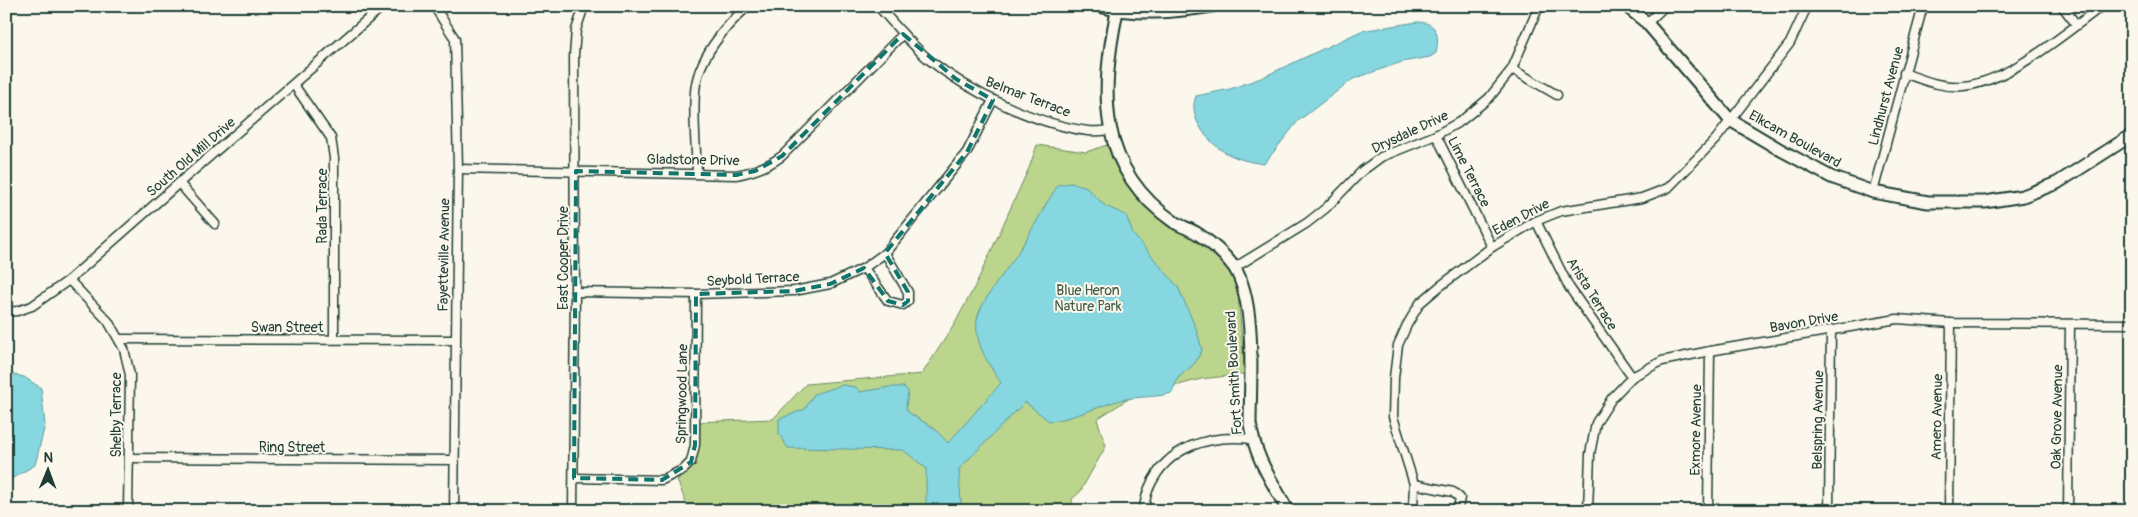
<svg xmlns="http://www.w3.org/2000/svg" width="2138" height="517" viewBox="0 0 2138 517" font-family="Pangolin,sans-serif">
	<rect width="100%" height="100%" fill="#fbf7ec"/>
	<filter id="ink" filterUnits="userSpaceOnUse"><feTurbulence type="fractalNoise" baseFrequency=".02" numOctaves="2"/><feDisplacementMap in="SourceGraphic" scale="10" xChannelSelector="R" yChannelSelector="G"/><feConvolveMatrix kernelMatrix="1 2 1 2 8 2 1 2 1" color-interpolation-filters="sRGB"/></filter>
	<g filter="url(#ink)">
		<polygon fill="#bbd58c" stroke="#6d8960" points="1037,145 1086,152 1107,145 1119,169 1148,208 1204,244 1226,266 1237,284 1245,374 1201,379 1130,398 1097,419 1106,446 1080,492 1072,499 1073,511 689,511 677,480 694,462 696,422 773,419 806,384 922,374 954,325 976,284 1029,168"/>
		<g fill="#86d7e0" stroke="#5d999b">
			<path d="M 1417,22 C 1437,22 1440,35 1436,53 L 1430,57 L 1402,62 L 1353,79 L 1298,121 L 1264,164 C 1249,162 1232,158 1220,149 C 1204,137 1188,115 1196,96 L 1230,89 L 1261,78 L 1361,31 Z"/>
			<path d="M 1070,183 L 1085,186 L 1105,206 L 1126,215 L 1133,234 L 1178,287 L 1197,331 L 1202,350 L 1195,363 L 1178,378 L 1172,393 C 1155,398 1138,396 1121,400 C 1097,406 1075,419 1049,421 L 1025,402 L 959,469 L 961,505 L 963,509 L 973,511 L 926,511 L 926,468 L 903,450 L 788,448 L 779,434 L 779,419 L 805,409 L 814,394 L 842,385 L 856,387 L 860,392 L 890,387 L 904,387 L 908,391 L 906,408 L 909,413 L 934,428 L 948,443 L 1001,383 C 989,365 974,343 977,320 C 979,303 1007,270 1017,254 C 1032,232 1043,207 1058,185 Z"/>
			<polygon points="6,372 24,377 41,388 45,425 35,465 6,482"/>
		</g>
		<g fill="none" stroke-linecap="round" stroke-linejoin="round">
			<g stroke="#1f3d34" stroke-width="11">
				<g id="street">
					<polyline points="434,6 455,39 458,169 454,511"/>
					<path d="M 878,6 C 894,24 910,43 928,59 C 969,92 1035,124 1088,131 C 1095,132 1103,131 1111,130"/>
					<polyline points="2062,6 2076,24"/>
					<polyline points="1647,23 1665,6"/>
					<polyline points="1512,69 1557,95"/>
					<path d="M 1904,73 C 1923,80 1942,88 1963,86 C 2009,82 2065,33 2102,6"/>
					<polyline points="294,85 331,138 334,158 334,339"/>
					<polyline points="1436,135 1492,247"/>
					<path d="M 458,169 L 736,175 C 754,172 767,167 782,156 L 903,34"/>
					<path d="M 697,173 C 696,146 693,119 695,92 C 697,60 724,27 748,6"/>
					<polyline points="179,183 215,224"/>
					<polyline points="1873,192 1923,6"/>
					<polyline points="1536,221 1569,287 1632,377"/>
					<polyline points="864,268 888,301 903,305 908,301 908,292 885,253"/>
					<polyline points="1234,268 1307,223 1326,208 1362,171 1381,157 1436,135 1461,121 1489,98 1512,69 1539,6"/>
					<polyline points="69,280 108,321 124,349 130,375 128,511"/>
					<polyline points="575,292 696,294 794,291 830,284 864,268 885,253 967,152 993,100"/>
					<polyline points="6,312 17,311 32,306 69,280 179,183 383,6"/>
					<polyline points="119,339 455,340"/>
					<polyline points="129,458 454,460"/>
					<polyline points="574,478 662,480 684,469 691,462 695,445 696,294"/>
					<polyline points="1414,484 1453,492 1460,498 1458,508 1453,511"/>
					<polyline points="1413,510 1425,511"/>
					<polyline points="573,511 575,292 574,55 576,30 584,6"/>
					<path d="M 1143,511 C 1145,503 1146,495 1149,488 C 1167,446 1210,434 1252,439"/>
					<polyline points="1413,511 1414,484 1393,417 1394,378 1398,345 1407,325 1420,303 1439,287 1492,247 1536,221 1561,211 1642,198 1668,188 1716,139 1790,43 1804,13 1805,6"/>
					<polyline points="1588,511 1590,454 1596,423 1612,398 1632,377 1662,361 1710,351 1897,319 1951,323 2132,324"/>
					<polyline points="1708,511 1710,351"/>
					<polyline points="1829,511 1831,330"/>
					<polyline points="1949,511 1951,323"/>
					<polyline points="2068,511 2070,324"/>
				</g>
			</g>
			<g stroke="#1f3d34" stroke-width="15">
				<g id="secondary">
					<path d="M 1099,6 C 1137,16 1174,12 1212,6"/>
					<polyline points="1626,6 1647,23 1730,120 1779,149 1831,177 1873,192 1928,202 1985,202 2023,196 2057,183 2132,135"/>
					<path d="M 1117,11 C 1100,94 1097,168 1174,222 C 1182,227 1191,229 1198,234 C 1210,242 1225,255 1234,267 C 1257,302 1250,382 1250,424 C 1256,460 1271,479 1288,511"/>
				</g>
			</g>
			<use href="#street" stroke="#fbf7ec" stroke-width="8"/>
			<use href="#secondary" stroke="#fbf7ec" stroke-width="11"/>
		</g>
	</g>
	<path fill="none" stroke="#0f766e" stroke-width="4" stroke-dasharray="10 6" stroke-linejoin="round" d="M 903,34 L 956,79 L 993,100 L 967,152 L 885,253 L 908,292 L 908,301 L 903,305 L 888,301 L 864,268 L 830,284 L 794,291 L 696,294 L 695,445 L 691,462 L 662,480 L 574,478 L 576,171 L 736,175 L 755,171 L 782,156 Z"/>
	<g text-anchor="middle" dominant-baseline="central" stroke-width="4" stroke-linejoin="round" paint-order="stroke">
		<g font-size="14" fill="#1f3d34" stroke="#fbf7ec">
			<text transform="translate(1886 96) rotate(-75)">Lindhurst Avenue</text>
			<text transform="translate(1028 97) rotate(21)">Belmar Terrace</text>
			<text transform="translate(1410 132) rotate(-25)">Drysdale Drive</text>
			<text transform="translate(1795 139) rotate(29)">Elkcam Boulevard</text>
			<text transform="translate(191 157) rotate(-41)">South Old Mill Drive</text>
			<text transform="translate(693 160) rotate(1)">Gladstone Drive</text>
			<text transform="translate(1469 172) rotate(63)">Lime Terrace</text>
			<text transform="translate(322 206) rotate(-90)">Rada Terrace</text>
			<text transform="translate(1521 217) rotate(-28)">Eden Drive</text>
			<text transform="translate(444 255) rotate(-89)">Fayetteville Avenue</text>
			<text transform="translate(563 258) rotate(-90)">East Cooper Drive</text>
			<text transform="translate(753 279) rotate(-3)">Seybold Terrace</text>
			<text transform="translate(1592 294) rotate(58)">Arista Terrace</text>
			<text transform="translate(1804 322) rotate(-10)">Bavon Drive</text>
			<text x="287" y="327">Swan Street</text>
			<text transform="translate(1234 373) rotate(-93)">Fort Smith Boulevard</text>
			<text transform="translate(682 394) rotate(-89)">Springwood Lane</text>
			<text transform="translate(116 415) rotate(-90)">Shelby Terrace</text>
			<text transform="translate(1937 417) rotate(-89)">Amero Avenue</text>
			<text transform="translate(2057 417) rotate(-89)">Oak Grove Avenue</text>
			<text transform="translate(1818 420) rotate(-89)">Belspring Avenue</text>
			<text transform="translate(1696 430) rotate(-89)">Exmore Avenue</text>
			<text x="292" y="447">Ring Street</text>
		</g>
		<g font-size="14" fill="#3e5b46" stroke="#fbf7ec">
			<text x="1088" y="290">Blue Heron<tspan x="1088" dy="16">Nature Park</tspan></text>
		</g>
	</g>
	<rect width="2138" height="517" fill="none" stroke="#fbf7ec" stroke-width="25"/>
	<rect x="12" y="12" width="2113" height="492" fill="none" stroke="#1f3d34" stroke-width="2" filter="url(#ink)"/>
	<g transform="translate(48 470) rotate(1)" stroke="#fbf7ec" stroke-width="4" paint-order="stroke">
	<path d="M0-4L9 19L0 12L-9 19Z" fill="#1f3d34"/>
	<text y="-8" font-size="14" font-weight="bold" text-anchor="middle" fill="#1f3d34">N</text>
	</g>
</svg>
